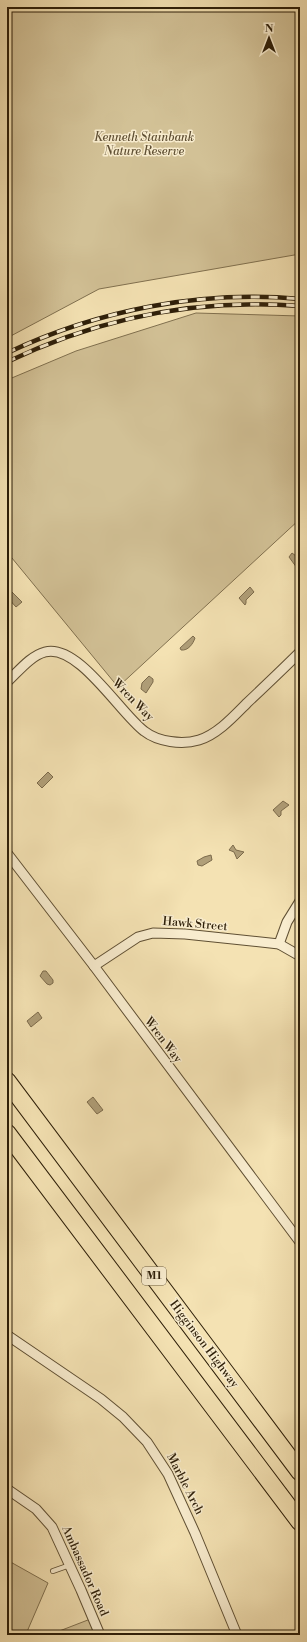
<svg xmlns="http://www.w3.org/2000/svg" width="307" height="1642" viewBox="0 0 307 1642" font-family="'Libre Bodoni',serif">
	<rect width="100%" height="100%" fill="#f4e2b3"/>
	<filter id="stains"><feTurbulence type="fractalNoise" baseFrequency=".005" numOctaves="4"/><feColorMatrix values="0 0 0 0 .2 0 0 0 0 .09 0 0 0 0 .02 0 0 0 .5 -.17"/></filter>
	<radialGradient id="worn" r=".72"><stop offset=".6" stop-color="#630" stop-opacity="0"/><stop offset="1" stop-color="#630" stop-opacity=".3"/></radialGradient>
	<g fill="#d2c196" stroke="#80704f">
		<polygon points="7,7 300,7 300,254 99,289 7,338"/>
		<polygon points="196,313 300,316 300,519 118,687 7,552 7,380 76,351"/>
		<polygon points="7,1560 48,1583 26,1634 30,1635 7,1635"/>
		<polygon points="93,1618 100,1635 49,1635"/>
	</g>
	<g fill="#b09f79" stroke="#7c6b4c">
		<polygon points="292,553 300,559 300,569 297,568 289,557"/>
		<polygon points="250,587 254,592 246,600 246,603 245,605 239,598"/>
		<polygon points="10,590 22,602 16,607 7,597 7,593"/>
		<path d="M 193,636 L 195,638 C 193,644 188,651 181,650 L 180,648 Z"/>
		<polygon points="149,676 153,679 153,682 146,693 141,689 142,683"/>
		<polygon points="48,772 53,777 42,788 37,783"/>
		<polygon points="283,801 289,805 281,811 281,815 279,817 273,810"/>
		<polygon points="233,845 236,850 244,852 237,859 234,852 229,850"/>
		<polygon points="211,855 212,860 202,866 198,865 197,861 204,857"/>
		<polygon points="43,971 46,971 53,980 53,983 50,985 47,984 40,976"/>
		<polygon points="38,1012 42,1018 31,1027 27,1021"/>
		<polygon points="93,1097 103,1110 97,1114 87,1102"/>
	</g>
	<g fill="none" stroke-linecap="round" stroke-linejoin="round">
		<g stroke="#5f4f33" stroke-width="6">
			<polyline id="lane" points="53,1571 70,1565"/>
		</g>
		<g stroke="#5f4f33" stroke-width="11">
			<g id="street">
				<path d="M 7,682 C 18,672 30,656 45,652 C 78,643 120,713 144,731 C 158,742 182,745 199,740 C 218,734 234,716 247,703 C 265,686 283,669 300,652"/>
				<polyline points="7,853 94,966 300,1242"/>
				<polyline points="279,944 287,922 300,901"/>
				<polyline points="94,966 138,937 153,933 185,934 279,944 300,956"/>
				<polyline points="7,1335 101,1399 123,1417 147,1442 168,1474 195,1533 237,1635"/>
				<polyline points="7,1489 36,1509 52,1527 81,1590 100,1635"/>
			</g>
		</g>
		<g stroke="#2d1e08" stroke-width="19">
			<g id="highway">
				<polyline points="7,1081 300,1472"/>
				<polyline points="7,1133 300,1522"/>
			</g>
		</g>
		<use href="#lane" stroke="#f8ecce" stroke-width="4.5"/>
		<use href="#street" stroke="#f8ecce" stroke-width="9"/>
		<use href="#highway" stroke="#f4e2b3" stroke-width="17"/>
		<g stroke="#2d1e08" stroke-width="4.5">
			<g id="rail">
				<path d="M 7,353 C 98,310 200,290 300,299"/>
				<path d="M 7,362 C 99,318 198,298 300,306"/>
			</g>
		</g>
		<use href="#rail" stroke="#f8ecce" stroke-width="3" stroke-dasharray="9" stroke-linecap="butt"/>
	</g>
	<g text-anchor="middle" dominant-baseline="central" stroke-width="3" stroke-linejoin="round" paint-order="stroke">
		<rect fill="#f8ecce" stroke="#6a5c43" stroke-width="1" x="142" y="1267" width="24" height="18" rx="3"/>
		<g font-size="11" font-weight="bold" fill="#2d1e08">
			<text x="154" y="1276">M1</text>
		</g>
		<g font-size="12" font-style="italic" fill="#5f4f33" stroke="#f8ecce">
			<text x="144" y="137">Kenneth Stainbank<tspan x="144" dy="14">Nature Reserve</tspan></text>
		</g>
		<g font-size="12" fill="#2d1e08" stroke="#f8ecce">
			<text transform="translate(133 700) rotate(46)">Wren Way</text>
			<text transform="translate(195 924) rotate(5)">Hawk Street</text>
			<text transform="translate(163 1040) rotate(53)">Wren Way</text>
			<text transform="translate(204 1344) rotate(53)">Higginson Highway</text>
			<text transform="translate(185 1484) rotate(63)">Marble Arch</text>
			<text transform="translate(85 1571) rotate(66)">Ambassador Road</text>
		</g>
	</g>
	<rect width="307" height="1642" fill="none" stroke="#f4e2b3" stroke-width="24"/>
	<rect x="8" y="8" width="291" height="1626" fill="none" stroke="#2d1e08" stroke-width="2"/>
	<rect x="12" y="12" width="283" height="1618" fill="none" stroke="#2d1e08"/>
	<g transform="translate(269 38)" stroke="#f8ecce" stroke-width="3" paint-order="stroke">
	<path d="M0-3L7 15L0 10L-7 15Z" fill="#2d1e08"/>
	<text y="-6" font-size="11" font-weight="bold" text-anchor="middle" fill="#2d1e08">N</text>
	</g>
	<rect width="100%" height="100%" filter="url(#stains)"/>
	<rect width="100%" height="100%" fill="url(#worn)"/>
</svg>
